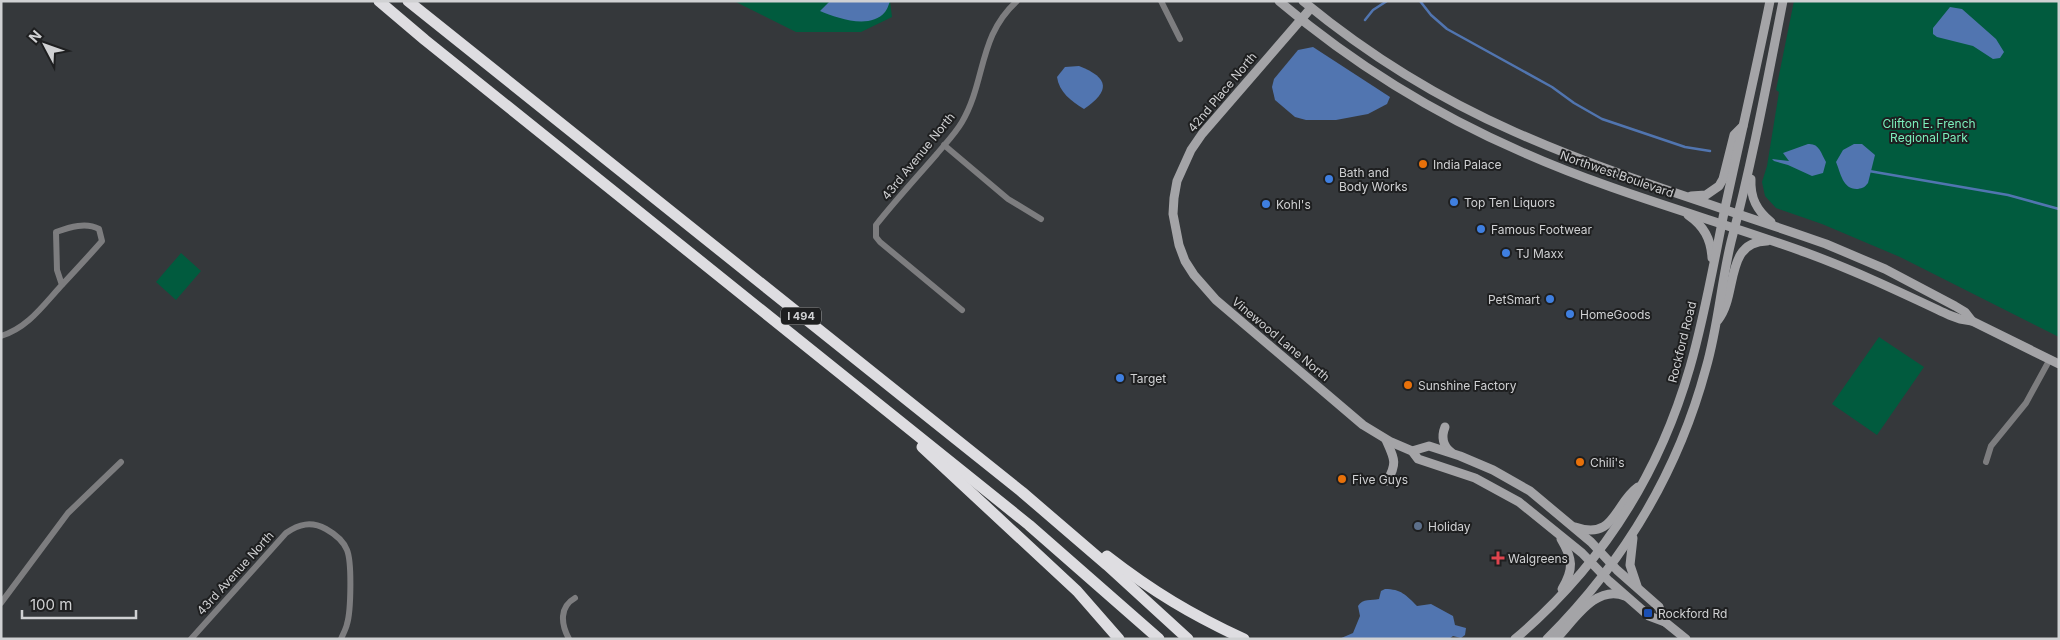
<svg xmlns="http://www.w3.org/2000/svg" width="2060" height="640" viewBox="0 0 2060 640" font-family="Inter,sans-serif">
	<rect width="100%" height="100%" fill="#35383b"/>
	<g fill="#015b3e">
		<polygon points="734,1 890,1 892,17 861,32 796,32"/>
		<polygon points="1794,1 2059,1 2059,337 1900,257 1822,224 1776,208 1765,196 1762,182 1767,166 1779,92 1776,90"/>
		<polygon points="181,253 201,271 176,300 156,282"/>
		<polygon points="1879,337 1924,367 1877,435 1832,404"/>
	</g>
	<g fill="#5175b0">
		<path d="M 830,1 L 890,1 C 889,4 887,10 885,12 C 870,30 837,18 820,11 Z"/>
		<polygon points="1950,7 1962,9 1996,39 2004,52 2000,58 1993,59 1973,46 1937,37 1933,34 1933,28"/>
		<polygon points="1313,47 1390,97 1387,104 1368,114 1336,120 1306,120 1295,117 1275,100 1272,87 1274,79 1298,50"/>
		<path d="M 1079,66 C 1110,78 1110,91 1084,109 C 1071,101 1059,92 1057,77 L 1065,67 Z"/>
		<path d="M 1808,144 C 1819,143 1821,153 1826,162 L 1823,173 L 1812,176 L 1788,165 L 1774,161 L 1772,159 L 1789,161 L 1783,153 Z"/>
		<path d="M 1854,144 L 1862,144 L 1875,155 L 1868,183 C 1865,187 1863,188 1858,189 C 1843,190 1841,174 1836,162 L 1843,150 Z"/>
		<path d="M 1385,589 C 1401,589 1406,595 1417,606 L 1431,604 L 1453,616 L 1455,625 L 1466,628 L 1465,635 L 1461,638 L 1453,636 L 1449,639 L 1339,639 L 1353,633 L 1360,616 L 1358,606 C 1363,598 1371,601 1379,599 L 1381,591 Z"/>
	</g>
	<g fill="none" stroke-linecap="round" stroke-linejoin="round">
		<g stroke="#5175b0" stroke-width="2.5">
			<polyline points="1420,1 1431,15 1447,29 1552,87 1574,103 1602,119 1685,147 1710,151"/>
			<polyline points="1365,20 1373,10 1387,1"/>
			<polyline points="1869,171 2008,195 2059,209"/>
		</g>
		<g stroke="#7d7d7f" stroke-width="6">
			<polyline points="1161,1 1180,39"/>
			<polyline points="944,145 1008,199 1041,219"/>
			<path d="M 962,310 L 880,242 L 876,237 L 876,225 C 895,201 916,178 936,155 C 945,144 955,134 962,122 C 986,81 978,36 1017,1"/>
			<path d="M 1,336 C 27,328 42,307 60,287 C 74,272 88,257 102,241 L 99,229 C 86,222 70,227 56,232 L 57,270 L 62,285"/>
			<polyline points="1986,462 1991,446 2026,403 2050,359"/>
			<polyline points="1,603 68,513 121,462"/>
			<path d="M 191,639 L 286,533 C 299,524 311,521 326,529 C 335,534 343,540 347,550 C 352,562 351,611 347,624 C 346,629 343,634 341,639"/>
			<path d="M 569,639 C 561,624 559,607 575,598"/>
		</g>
		<g stroke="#a4a4a7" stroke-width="9">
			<path d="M 1279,1 C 1352,63 1435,114 1522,152 C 1614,193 1713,219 1807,253 C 1856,271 1902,293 1949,315 L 1960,319 L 1972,321 L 2059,364"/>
			<path d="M 1303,1 C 1367,54 1440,99 1515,132 C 1616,177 1722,207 1826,244 L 1885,269 L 1955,306 L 1965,312 L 1972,321"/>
			<polyline points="1311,8 1202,134 1191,150 1177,181 1174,198 1173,214 1179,245 1185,261 1194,275 1216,300 1363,425 1391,442 1412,451 1418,459 1475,478 1519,502 1582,553 1609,581 1649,616 1665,622 1686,639"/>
			<path d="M 1751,179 C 1750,198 1757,211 1771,222"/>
			<polyline points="1691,196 1706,195 1719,186 1723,179 1734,135 1743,126"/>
			<path d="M 1688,215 C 1704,226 1711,239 1712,258"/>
			<path d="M 1718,320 C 1738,296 1724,241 1767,241"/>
			<path d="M 1445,427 C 1441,437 1443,446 1451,452"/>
			<path d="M 1386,440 C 1394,458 1398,463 1387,481"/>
			<polyline points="1412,451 1429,446 1460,456 1493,470 1530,491 1591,542 1617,570 1659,607 1665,622"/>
			<path d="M 1575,527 C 1615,541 1614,504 1638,487"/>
			<polyline points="1633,538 1630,565 1637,586"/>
			<path d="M 1561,539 C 1573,559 1574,569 1562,589"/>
			<path d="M 1515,639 C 1601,566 1659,475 1690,367 C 1705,315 1714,261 1725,208 C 1740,139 1756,70 1770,1"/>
			<path d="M 1547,639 C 1623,563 1678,472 1706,368 C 1718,327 1721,283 1731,242 C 1752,163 1767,82 1783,1"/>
			<path d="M 1556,639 C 1574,621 1595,584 1625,596"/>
		</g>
		<g stroke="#dedde1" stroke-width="11">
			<polyline points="379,1 425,40 1029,525 1159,639"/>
			<polyline points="408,1 1022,492 1107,565 1188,639"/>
			<polyline points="922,447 1077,591 1119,639"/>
			<path d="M 1107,556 C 1152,591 1192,615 1244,639"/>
		</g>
	</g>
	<g fill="#e8710a" stroke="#1e1f20" stroke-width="2">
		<circle cx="1423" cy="164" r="5"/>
		<circle cx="1408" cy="385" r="5"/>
		<circle cx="1580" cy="462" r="5"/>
		<circle cx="1342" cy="479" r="5"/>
	</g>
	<g fill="#3f7fe0" stroke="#1e1f20" stroke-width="2">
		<circle cx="1329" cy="179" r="5"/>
		<circle cx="1454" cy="202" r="5"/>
		<circle cx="1266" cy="204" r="5"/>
		<circle cx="1481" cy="229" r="5"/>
		<circle cx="1506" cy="253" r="5"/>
		<circle cx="1550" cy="299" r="5"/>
		<circle cx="1570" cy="314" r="5"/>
		<circle cx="1120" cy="378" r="5"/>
	</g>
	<circle fill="#5c6f8a" stroke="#1e1f20" stroke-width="2" cx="1418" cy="526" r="5"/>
	<path fill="#e0444e" stroke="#1e1f20" stroke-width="2" d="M1495.5 550.5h5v5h5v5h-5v5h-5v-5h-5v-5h5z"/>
	<rect fill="#1a4fb4" stroke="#1e1f20" stroke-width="2" x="1643" y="608" width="10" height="10" rx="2.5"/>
	<g text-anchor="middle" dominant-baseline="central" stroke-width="4" stroke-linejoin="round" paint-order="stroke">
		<rect fill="#1e1f20" stroke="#9b9c9d" stroke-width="1" x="781" y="307.5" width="40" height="17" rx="4"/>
		<g font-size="11" font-weight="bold" fill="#d0d1d3">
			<text x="801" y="316">I 494</text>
		</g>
		<g font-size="12" fill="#d0d1d3" stroke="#1e1f20">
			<text transform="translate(1222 92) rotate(-50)">42nd Place North</text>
			<text transform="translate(918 156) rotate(-51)">43rd Avenue North</text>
			<text transform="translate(1617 174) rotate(19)">Northwest Boulevard</text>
			<text transform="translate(1281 339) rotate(40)">Vinewood Lane North</text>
			<text transform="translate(1682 342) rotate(-76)">Rockford Road</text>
			<text transform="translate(235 573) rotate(-48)">43rd Avenue North</text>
		</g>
		<g font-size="12" fill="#7cf1bd" stroke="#1e1f20">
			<text x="1929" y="123">Clifton E. French<tspan x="1929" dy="14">Regional Park</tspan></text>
		</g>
		<g font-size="12" fill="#d0d1d3" stroke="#1e1f20" text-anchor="start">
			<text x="1433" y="164">India Palace</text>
			<text x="1339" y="172">Bath and<tspan x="1339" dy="14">Body Works</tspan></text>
			<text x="1464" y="202">Top Ten Liquors</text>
			<text x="1276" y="204">Kohl's</text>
			<text x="1491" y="229">Famous Footwear</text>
			<text x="1516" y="253">TJ Maxx</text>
			<text x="1540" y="299" text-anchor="end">PetSmart</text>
			<text x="1580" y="314">HomeGoods</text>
			<text x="1130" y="378">Target</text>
			<text x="1418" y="385">Sunshine Factory</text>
			<text x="1590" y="462">Chili's</text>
			<text x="1352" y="479">Five Guys</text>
			<text x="1428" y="526">Holiday</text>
			<text x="1508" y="558">Walgreens</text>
			<text x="1658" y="613">Rockford Rd</text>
		</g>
	</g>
	<rect width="2060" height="640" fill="none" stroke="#d0d1d3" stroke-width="5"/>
	<g transform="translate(45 45) rotate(311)" stroke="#1e1f20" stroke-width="4" paint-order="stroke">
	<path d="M0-4L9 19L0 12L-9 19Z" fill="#d0d1d3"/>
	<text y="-8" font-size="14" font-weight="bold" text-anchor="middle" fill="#d0d1d3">N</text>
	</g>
	<path d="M22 610v8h114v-8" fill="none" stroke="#d0d1d3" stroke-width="2.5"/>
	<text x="30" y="610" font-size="15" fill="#d0d1d3" stroke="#1e1f20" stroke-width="4" paint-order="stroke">100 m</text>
</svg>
